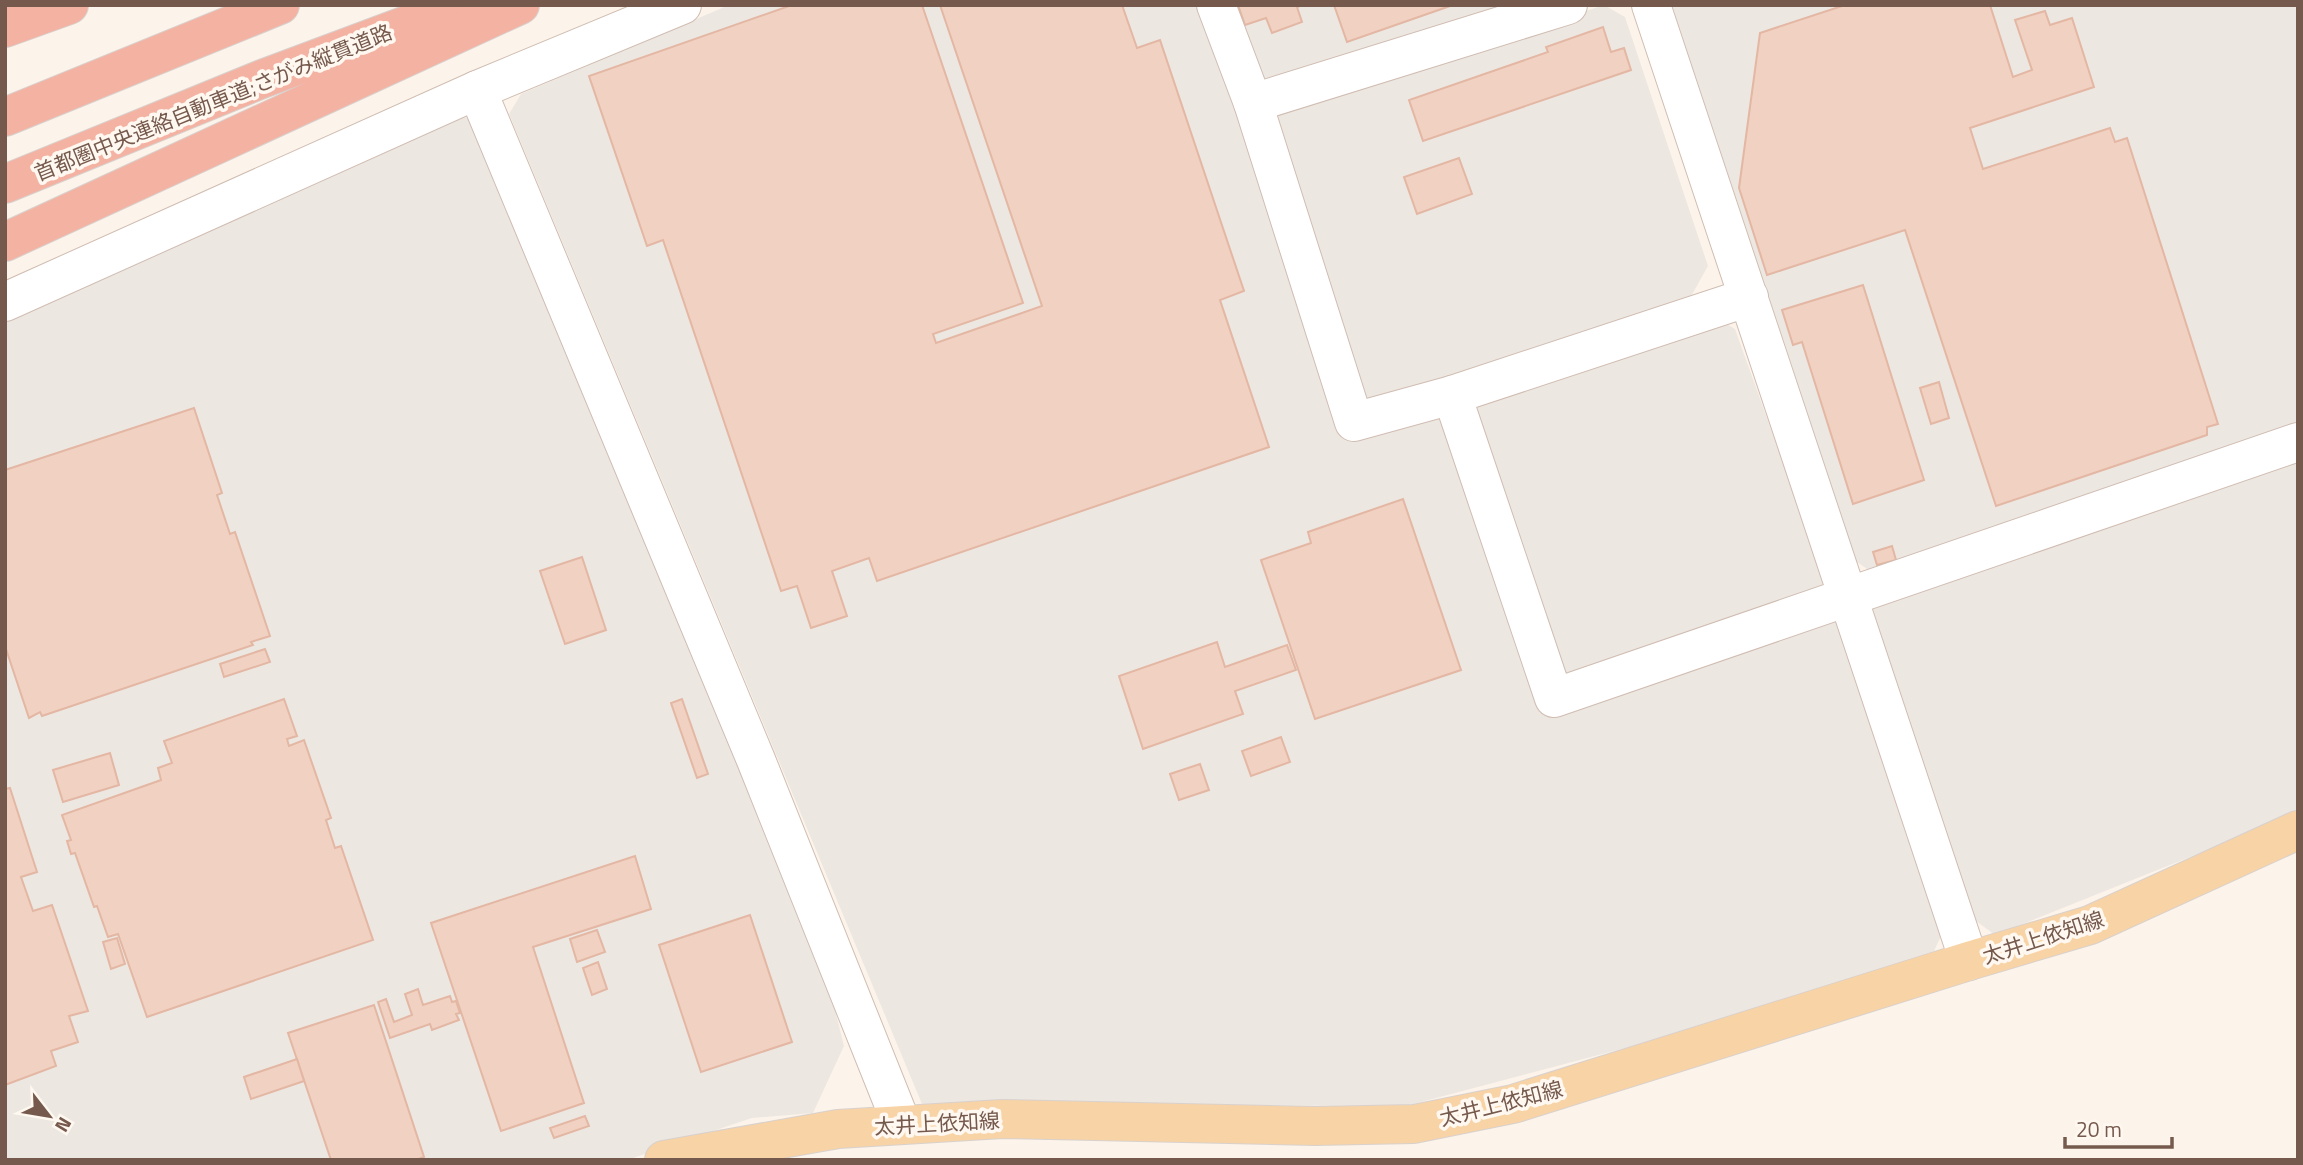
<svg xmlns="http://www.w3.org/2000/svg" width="2303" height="1165" viewBox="0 0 2303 1165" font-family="'Titillium Web','Noto Sans JP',sans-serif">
	<rect width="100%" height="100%" fill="#fcf4ea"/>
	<g fill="#ede7e2">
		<polygon points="729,5 1203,5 1350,439 1446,409 1544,709 1835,612 1941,936 1934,951 1625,1048 1406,1106 922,1104 509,114 521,94"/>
		<polygon points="1226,5 1501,5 1258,92"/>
		<polygon points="1604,5 1625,17 1708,266 1689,300 1362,411 1267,114 1358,88"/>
		<polygon points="1672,5 2298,5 2298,429 1879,577 1857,562"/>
		<polygon points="452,113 473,120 822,958 844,1046 813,1113 752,1118 627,1160 5,1160 5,318"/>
		<polygon points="1725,323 1735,329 1830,594 1560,687 1470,424 1479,406"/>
		<polygon points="2298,457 2298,810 2260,829 1995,935 1972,918 1862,605"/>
	</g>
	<g fill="#f1d1c2" stroke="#e3b7a3" stroke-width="2">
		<polygon points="792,5 922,5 1023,303 933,334 936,343 1042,306 940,5 1122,5 1137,48 1160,40 1244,291 1220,300 1269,447 877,581 869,558 832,571 847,616 811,628 797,586 781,591 663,240 647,246 589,76"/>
		<polygon points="1238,5 1303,5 1297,7 1302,22 1272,33 1266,18 1245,25"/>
		<polygon points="1334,5 1453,5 1347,42"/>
		<polygon points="1845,5 1990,5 2013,77 2032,70 2015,20 2045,11 2050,25 2072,18 2094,87 1970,128 1983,169 2110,128 2115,142 2127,138 2218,424 2207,427 2207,435 1996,506 1905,230 1767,275 1739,188 1760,33"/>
		<polygon points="1603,27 1611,52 1624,48 1631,70 1423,141 1409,100 1548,52 1546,47"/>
		<polygon points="1459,158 1472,194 1417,214 1404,177"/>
		<polygon points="1863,285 1924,480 1853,504 1802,342 1793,345 1782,310"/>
		<polygon points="1939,382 1949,418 1931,424 1920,388"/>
		<polygon points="194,408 222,493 217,495 230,534 235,532 270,636 251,642 253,645 42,716 40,712 29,718 5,646 5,470"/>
		<polygon points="1403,499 1461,670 1315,719 1261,560 1311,543 1308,532"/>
		<polygon points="1892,546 1896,560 1877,565 1873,552"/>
		<polygon points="582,557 606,630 565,644 540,571"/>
		<polygon points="1217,642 1225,667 1287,645 1296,670 1235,691 1243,714 1143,749 1119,676"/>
		<polygon points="265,649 270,662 224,677 220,664"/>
		<polygon points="284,699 297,736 287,739 289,746 304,740 331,818 326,820 335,848 341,846 373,940 147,1017 118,934 108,937 97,906 94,907 75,853 71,854 67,841 71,840 62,815 161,780 158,768 172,763 164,741"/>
		<polygon points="682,699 708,774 697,778 671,703"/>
		<polygon points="1281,737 1290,762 1251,776 1242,751"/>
		<polygon points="110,753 119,785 63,802 53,770"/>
		<polygon points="1200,764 1209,790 1179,800 1170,774"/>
		<polygon points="10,788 37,872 21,877 33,911 52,905 88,1011 69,1016 78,1042 51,1051 56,1066 5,1085 5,789"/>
		<polygon points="635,856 651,909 533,947 584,1103 501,1131 431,923"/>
		<polygon points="750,915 792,1042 701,1072 659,945"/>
		<polygon points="597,930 605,952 577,962 570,939"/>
		<polygon points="117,938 125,964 111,969 103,942"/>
		<polygon points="598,962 607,989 592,995 583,968"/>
		<polygon points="418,989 423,1005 450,996 452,1002 456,1001 460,1013 456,1014 459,1020 432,1030 430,1024 390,1038 378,1002 386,999 394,1022 412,1015 405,994"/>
		<polygon points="374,1005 424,1157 416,1160 331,1160 288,1033"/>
		<polygon points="297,1059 304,1081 251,1099 244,1077"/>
		<polygon points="585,1116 589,1126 554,1138 550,1128"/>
	</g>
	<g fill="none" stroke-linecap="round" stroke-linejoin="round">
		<g stroke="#d0bdb2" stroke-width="40">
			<g id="minor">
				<polyline points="682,5 477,90 756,760 902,1125"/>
				<polyline points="1216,5 1253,103 1354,422 1452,395 1749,297"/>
				<polyline points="1651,5 1969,961"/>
				<polyline points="1253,103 1568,5"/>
				<polyline points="5,302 477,90"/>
				<polyline points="1452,395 1554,698 2298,442"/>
			</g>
		</g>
		<g stroke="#d9d1cd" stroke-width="40">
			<polyline id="major" points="664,1160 838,1129 1002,1119 1315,1126 1414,1124 1513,1104 1969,961 2090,925 2298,830"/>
		</g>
		<g stroke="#d9d1cd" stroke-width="40">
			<g id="highway">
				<polyline points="5,28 69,5"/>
				<polyline points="5,117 280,5"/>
				<polyline points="5,184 262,79 460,5"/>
				<polyline points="5,242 520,5"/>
			</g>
		</g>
		<use href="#minor" stroke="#fff" stroke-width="38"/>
		<use href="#major" stroke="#f8d3a5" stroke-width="38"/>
		<use href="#highway" stroke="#f4b2a3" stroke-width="38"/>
	</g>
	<g text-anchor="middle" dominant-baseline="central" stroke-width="7" stroke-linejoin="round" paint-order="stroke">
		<g font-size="21" fill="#76594d" stroke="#fef8f0">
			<text transform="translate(213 102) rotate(-22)">首都圏中央連絡自動車道;さがみ縦貫道路</text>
			<text transform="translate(2043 937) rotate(-18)">太井上依知線</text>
			<text transform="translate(1501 1103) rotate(-14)">太井上依知線</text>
			<text transform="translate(937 1123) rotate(-3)">太井上依知線</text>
		</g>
	</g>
	<rect width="2303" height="1165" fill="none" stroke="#76594d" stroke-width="14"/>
	<g transform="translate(49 1116) rotate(121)" stroke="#fef8f0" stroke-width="5" paint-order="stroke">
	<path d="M0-5L12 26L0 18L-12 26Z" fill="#76594d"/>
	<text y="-10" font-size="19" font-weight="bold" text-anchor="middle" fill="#76594d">N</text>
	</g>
	<path d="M2065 1137v10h107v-10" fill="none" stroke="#76594d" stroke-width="3.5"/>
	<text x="2076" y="1137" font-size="21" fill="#76594d" stroke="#fef8f0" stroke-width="5" paint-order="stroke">20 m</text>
</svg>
